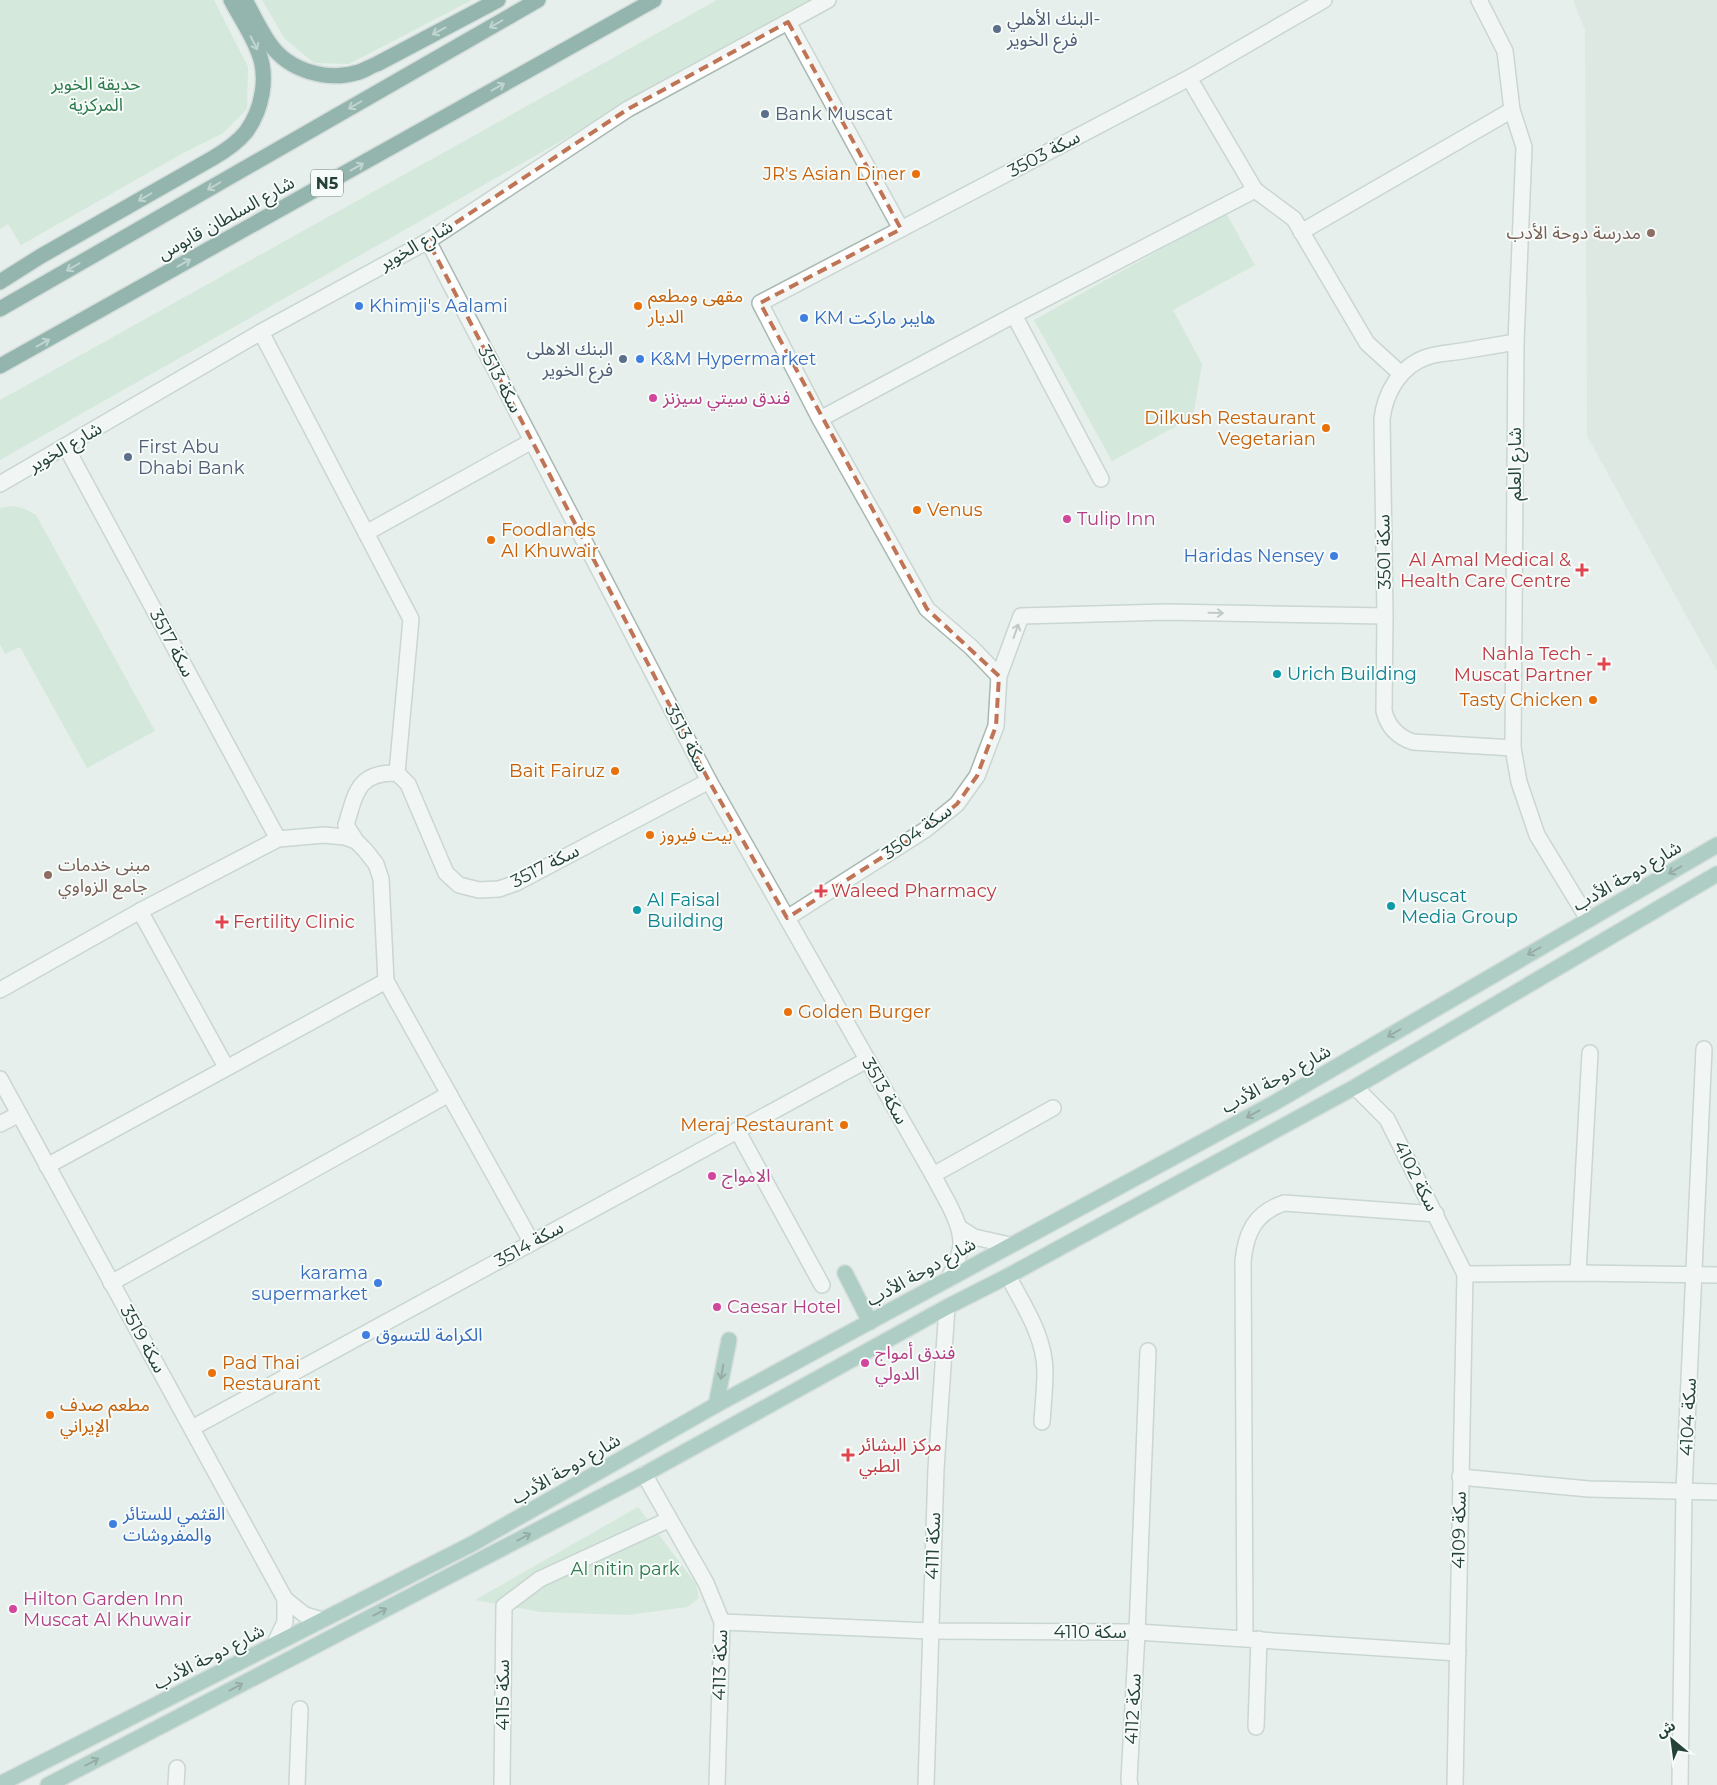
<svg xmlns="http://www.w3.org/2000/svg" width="1717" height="1785" viewBox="0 0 1717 1785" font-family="Montserrat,'Noto Sans Arabic',sans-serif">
	<rect width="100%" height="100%" fill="#e6efeb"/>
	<polygon fill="#d4dfda" points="1573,0 1717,0 1717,671 1587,436 1585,30"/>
	<g fill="#bfe0c8">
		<polygon points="0,0 214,0 248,67 247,109 223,133 183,153 21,245 8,224 0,229"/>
		<polygon points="262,0 472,0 349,64 314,63 285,39"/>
		<polygon points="717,0 809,0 0,460 0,400"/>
		<polygon points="1226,213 1255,265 1173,310 1202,364 1193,417 1112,461 1034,320"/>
		<polygon points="14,506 25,509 36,515 155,731 87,768 20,647 5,654 0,644 0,508"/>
		<polygon points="638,1507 696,1584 699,1598 687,1607 628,1615 541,1612 475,1600"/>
	</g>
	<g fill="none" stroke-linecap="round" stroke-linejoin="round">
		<g stroke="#a8b8b2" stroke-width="18">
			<g id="minor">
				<polyline points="1479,0 1505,51 1512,110 1524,147 1516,342 1513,748 1519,782 1537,835 1588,919"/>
				<polyline points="788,22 901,229"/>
				<polyline points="1255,190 1294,219 1367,343 1401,374"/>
				<polyline points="1301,232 1512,110"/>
				<path d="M 428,241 L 709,781 L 933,1175 C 943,1195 962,1222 961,1245 C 960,1257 953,1268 949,1279"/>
				<polyline points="1014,315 1101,479"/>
				<polyline points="261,332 411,619 397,773"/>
				<polyline points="820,419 1014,315 1255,190 1189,78"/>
				<polyline points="66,447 278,839"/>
				<polyline points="0,484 261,332 428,241 628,109 828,0"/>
				<polyline points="366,533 532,441"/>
				<polyline points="999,676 971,647 927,609 820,419 760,303 1189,78 1324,0"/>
				<path d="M 1513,748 L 1413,742 C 1398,737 1388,727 1384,711 L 1385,616 L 1382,419 C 1385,393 1400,366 1427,357 C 1438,353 1451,353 1462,351 C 1480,348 1498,345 1516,342"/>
				<path d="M 346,825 C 356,793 357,772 397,773 L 408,784 L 446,873 L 459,885 L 479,890 L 499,889 L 516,883 L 709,781"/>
				<polyline points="346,825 356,841 365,850 376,864 381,879 386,981 532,1243"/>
				<polyline points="140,911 226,1067"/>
				<polyline points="787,918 925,830 957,804 977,776 996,726 999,676 1021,616 1167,612 1385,616"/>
				<polyline points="0,990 140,911 278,839 324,835 345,837 356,841"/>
				<polyline points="0,1079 285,1599 305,1615 322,1620"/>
				<polyline points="1355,1087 1387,1119 1465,1274 1455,1785"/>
				<polyline points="0,1124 19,1114"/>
				<polyline points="737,1130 822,1285"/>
				<polyline points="47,1166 386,981"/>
				<polyline points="933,1175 1053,1108"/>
				<polyline points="960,1228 974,1237 1010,1245"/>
				<polyline points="1578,1273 1590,1053"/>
				<polyline points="1465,1274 1578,1273 1717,1275"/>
				<path d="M 1008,1276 C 1024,1306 1045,1337 1045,1372 C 1045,1388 1043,1405 1042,1422"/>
				<polyline points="111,1283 449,1094"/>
				<polyline points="192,1428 867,1060"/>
				<polyline points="644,1474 706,1583 722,1622 717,1785"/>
				<polyline points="1460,1477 1589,1489 1717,1492"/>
				<polyline points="722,1622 930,1631 1137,1632 1458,1653"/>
				<path d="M 1245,1638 L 1243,1261 C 1246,1232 1255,1213 1284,1203 L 1436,1214"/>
				<polyline points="275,1643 285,1622 285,1599"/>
				<polyline points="1256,1727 1259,1639"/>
				<polyline points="176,1785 177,1768"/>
				<polyline points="297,1785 300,1709"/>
				<polyline points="502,1785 504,1606 540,1579 668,1520"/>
				<polyline points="926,1785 936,1469 947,1307"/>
				<polyline points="1130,1785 1129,1780 1137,1632 1148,1351"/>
				<polyline points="1680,1785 1684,1491 1704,1049"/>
			</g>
		</g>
		<g stroke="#c2cac8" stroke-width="18">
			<g id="major">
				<polyline points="845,1273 870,1322"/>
				<polyline points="716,1405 729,1340"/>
				<polyline points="0,1784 472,1544 716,1405 1274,1103 1717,845"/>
				<polyline points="48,1785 643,1475 947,1307 1008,1276 1355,1087 1717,874"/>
			</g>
		</g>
		<g stroke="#c2cac8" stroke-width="18">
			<g id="highway">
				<path d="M 245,0 C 253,14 260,30 270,44 C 289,71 328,82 359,72 C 365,70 371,66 377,64 L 498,0"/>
				<path d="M 0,282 L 41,256 L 213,158 C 225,151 237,143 246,132 C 262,110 269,77 258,51 C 251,33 240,17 231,0"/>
				<polyline points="0,309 538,0"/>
				<polyline points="0,366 654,0"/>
			</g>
		</g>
		<use href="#minor" stroke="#fff" stroke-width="15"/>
		<use href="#major" stroke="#6aa596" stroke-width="15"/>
		<use href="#highway" stroke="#2f6f62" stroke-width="15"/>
	</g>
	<defs><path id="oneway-shaft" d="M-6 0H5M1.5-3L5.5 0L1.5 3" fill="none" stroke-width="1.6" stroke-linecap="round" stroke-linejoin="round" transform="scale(1.25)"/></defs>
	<g stroke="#93b5ae">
		<use href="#oneway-shaft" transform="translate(496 24) rotate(150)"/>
		<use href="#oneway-shaft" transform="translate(439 31) rotate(152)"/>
		<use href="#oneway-shaft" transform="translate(254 43) rotate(63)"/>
		<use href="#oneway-shaft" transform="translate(498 87) rotate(-29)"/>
		<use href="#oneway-shaft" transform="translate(355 105) rotate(150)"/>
		<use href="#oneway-shaft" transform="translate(357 167) rotate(-29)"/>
		<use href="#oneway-shaft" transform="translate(214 186) rotate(150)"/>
		<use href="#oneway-shaft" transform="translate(145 197) rotate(150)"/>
		<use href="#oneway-shaft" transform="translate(184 263) rotate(-29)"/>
		<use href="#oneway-shaft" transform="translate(73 267) rotate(150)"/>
		<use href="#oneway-shaft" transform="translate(43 343) rotate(-29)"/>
	</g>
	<g stroke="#92a09c">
		<use href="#oneway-shaft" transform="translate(1216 613) rotate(1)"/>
		<use href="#oneway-shaft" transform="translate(1016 631) rotate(-70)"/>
	</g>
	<g stroke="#365b51">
		<use href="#oneway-shaft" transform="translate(1675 870) rotate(150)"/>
		<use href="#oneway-shaft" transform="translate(1534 951) rotate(150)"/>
		<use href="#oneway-shaft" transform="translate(1394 1033) rotate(150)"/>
		<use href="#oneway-shaft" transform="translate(1253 1114) rotate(152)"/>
		<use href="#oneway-shaft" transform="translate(722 1372) rotate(100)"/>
		<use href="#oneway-shaft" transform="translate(524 1537) rotate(-28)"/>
		<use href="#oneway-shaft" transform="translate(380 1612) rotate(-28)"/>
		<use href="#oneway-shaft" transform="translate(236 1687) rotate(-28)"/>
		<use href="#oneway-shaft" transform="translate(92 1762) rotate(-28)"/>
	</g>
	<path d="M0 0H1717V1785H0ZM 788,22 L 901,229 L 760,303 L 927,609 L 999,676 L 996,726 L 977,776 L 957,804 L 925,830 L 787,918 L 709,781 L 428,241 L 628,109 Z" fill="#e6efeb" fill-opacity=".55" fill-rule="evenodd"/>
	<path fill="none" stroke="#c07456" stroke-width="4" stroke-dasharray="10 6" stroke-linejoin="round" d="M 788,22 L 901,229 L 760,303 L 927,609 L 999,676 L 996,726 L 977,776 L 957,804 L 925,830 L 787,918 L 709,781 L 428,241 L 628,109 Z"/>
	<g fill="#5c6f8a" stroke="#f7fbf9" stroke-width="2">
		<circle cx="997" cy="29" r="5"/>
		<circle cx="765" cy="114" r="5"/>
		<circle cx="623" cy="359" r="5"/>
		<circle cx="128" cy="457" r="5"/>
	</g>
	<g fill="#e8710a" stroke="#f7fbf9" stroke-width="2">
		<circle cx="916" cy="174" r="5"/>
		<circle cx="638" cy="306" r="5"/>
		<circle cx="1326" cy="428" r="5"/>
		<circle cx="917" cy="510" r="5"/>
		<circle cx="491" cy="540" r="5"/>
		<circle cx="1593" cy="700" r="5"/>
		<circle cx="615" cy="771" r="5"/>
		<circle cx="650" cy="835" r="5"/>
		<circle cx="788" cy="1012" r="5"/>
		<circle cx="844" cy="1125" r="5"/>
		<circle cx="212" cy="1373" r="5"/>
		<circle cx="50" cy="1415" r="5"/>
	</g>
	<g fill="#8d6e63" stroke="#f7fbf9" stroke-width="2">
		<circle cx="1651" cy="233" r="5"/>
		<circle cx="48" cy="875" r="5"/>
	</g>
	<g fill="#3f7fe0" stroke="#f7fbf9" stroke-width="2">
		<circle cx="359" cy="306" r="5"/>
		<circle cx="804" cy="318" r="5"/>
		<circle cx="640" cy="359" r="5"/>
		<circle cx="1334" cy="556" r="5"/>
		<circle cx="378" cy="1283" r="5"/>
		<circle cx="366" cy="1335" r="5"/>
		<circle cx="113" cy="1524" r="5"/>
	</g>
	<g fill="#d1479c" stroke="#f7fbf9" stroke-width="2">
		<circle cx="653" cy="398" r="5"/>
		<circle cx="1067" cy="519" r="5"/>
		<circle cx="712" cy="1176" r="5"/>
		<circle cx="717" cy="1307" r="5"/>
		<circle cx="865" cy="1363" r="5"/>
		<circle cx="13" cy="1609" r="5"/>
	</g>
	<g fill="#e0444e" stroke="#f7fbf9" stroke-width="2">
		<path d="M1579.5 562.5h5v5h5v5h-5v5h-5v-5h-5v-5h5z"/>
		<path d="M1601.5 656.5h5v5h5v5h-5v5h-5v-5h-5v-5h5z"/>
		<path d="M818.5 883.5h5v5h5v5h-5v5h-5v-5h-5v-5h5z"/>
		<path d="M219.5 914.5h5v5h5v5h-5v5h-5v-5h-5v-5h5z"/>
		<path d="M845.5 1447.5h5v5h5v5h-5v5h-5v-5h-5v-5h5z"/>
	</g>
	<g fill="#0f9aa8" stroke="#f7fbf9" stroke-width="2">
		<circle cx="1277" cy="674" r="5"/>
		<circle cx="1391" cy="906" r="5"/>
		<circle cx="637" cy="910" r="5"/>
	</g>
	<g text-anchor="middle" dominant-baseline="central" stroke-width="4" stroke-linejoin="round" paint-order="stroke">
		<rect fill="#f7fbf9" stroke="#637a73" stroke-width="1" x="311" y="169.5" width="32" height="27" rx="4"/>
		<g font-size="16" font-weight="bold" fill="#24423a">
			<text x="327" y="183">N5</text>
		</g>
		<g font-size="18" fill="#4e5e75" stroke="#f7fbf9" text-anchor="start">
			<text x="1007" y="19">البنك الأهلي-<tspan x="1007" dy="21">فرع الخوير</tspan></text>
			<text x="775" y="114">Bank Muscat</text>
			<text x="613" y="349" text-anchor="end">البنك الاهلى<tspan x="613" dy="21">فرع الخوير</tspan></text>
			<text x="138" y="447">First Abu<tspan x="138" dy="21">Dhabi Bank</tspan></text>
		</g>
		<g font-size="18" fill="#2d7a4b" stroke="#f7fbf9">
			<text x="96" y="84">حديقة الخوير<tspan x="96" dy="21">المركزية</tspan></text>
			<text x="625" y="1569">Al nitin park</text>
		</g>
		<g font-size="18" fill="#24423a" stroke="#f7fbf9">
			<text transform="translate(1044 154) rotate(-28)">سكة 3503</text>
			<text transform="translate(226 218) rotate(-29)">شارع السلطان قابوس</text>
			<text transform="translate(416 245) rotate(-30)">شارع الخوير</text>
			<text transform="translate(500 379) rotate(62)">سكة 3513</text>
			<text transform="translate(65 447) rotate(-30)">شارع الخوير</text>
			<text transform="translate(1515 464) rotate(-90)">شارع العلم</text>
			<text transform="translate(1384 552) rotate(-91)">سكة 3501</text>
			<text transform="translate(172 643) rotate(62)">سكة 3517</text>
			<text transform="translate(687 738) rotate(62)">سكة 3513</text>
			<text transform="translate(917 832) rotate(-36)">سكة 3504</text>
			<text transform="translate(545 866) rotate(-27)">سكة 3517</text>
			<text transform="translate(1627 876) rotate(-30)">شارع دوحة الأدب</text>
			<text transform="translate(1276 1079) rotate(-29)">شارع دوحة الأدب</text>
			<text transform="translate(885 1091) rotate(60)">سكة 3513</text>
			<text transform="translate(1416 1176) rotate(63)">سكة 4102</text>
			<text transform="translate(529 1244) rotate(-29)">سكة 3514</text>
			<text transform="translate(921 1272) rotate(-29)">شارع دوحة الأدب</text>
			<text transform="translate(143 1339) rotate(61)">سكة 3519</text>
			<text transform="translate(1688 1417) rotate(-87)">سكة 4104</text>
			<text transform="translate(566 1469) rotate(-30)">شارع دوحة الأدب</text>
			<text transform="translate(1459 1530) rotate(-89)">سكة 4109</text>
			<text transform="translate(933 1546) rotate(-88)">سكة 4111</text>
			<text x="1090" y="1632">سكة 4110</text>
			<text transform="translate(209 1657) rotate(-27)">شارع دوحة الأدب</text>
			<text transform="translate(720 1665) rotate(-88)">سكة 4113</text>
			<text transform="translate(503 1695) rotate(-90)">سكة 4115</text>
			<text transform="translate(1133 1709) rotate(-87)">سكة 4112</text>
		</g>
		<g font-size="18" fill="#c56008" stroke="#f7fbf9" text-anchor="start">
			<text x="906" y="174" text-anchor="end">JR's Asian Diner</text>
			<text x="648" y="296">مقهى ومطعم<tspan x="648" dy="21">الديار</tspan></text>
			<text x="1316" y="418" text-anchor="end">Dilkush Restaurant<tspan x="1316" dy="21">Vegetarian</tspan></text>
			<text x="927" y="510">Venus</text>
			<text x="501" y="530">Foodlands<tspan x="501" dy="21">Al Khuwair</tspan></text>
			<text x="1583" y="700" text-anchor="end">Tasty Chicken</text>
			<text x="605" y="771" text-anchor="end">Bait Fairuz</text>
			<text x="660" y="835">بيت فيروز</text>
			<text x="798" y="1012">Golden Burger</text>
			<text x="834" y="1125" text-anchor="end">Meraj Restaurant</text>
			<text x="222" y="1363">Pad Thai<tspan x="222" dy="21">Restaurant</tspan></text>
			<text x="60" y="1405">مطعم صدف<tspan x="60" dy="21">الإيراني</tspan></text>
		</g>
		<g font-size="18" fill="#785e54" stroke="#f7fbf9" text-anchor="end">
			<text x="1641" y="233">مدرسة دوحة الأدب</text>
			<text x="58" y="865" text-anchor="start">مبنى خدمات<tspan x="58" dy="21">جامع الزواوي</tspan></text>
		</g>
		<g font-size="18" fill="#366cbe" stroke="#f7fbf9" text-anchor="start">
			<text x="369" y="306">Khimji's Aalami</text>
			<text x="814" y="318">KM هايبر ماركت</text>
			<text x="650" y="359">K&amp;M Hypermarket</text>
			<text x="1324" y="556" text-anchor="end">Haridas Nensey</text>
			<text x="368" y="1273" text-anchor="end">karama<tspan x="368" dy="21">supermarket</tspan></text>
			<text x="376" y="1335">الكرامة للتسوق</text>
			<text x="123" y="1514">القثمي للستائر<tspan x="123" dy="21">والمفروشات</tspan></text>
		</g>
		<g font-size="18" fill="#b23c85" stroke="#f7fbf9" text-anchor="start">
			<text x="663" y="398">فندق سيتي سيزنز</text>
			<text x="1077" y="519">Tulip Inn</text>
			<text x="722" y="1176">الامواج</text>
			<text x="727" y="1307">Caesar Hotel</text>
			<text x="875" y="1353">فندق أمواج<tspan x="875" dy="21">الدولي</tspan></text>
			<text x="23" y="1599">Hilton Garden Inn<tspan x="23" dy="21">Muscat Al Khuwair</tspan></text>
		</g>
		<g font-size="18" fill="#be3a42" stroke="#f7fbf9" text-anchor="start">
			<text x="1571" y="560" text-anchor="end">Al Amal Medical &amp;<tspan x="1571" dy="21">Health Care Centre</tspan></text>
			<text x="1593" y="654" text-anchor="end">Nahla Tech -<tspan x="1593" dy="21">Muscat Partner</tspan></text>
			<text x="831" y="891">Waleed Pharmacy</text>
			<text x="233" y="922">Fertility Clinic</text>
			<text x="859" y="1445">مركز البشائر<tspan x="859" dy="21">الطبي</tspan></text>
		</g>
		<g font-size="18" fill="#0d838f" stroke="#f7fbf9" text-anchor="start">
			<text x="1287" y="674">Urich Building</text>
			<text x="1401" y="896">Muscat<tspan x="1401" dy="21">Media Group</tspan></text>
			<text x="647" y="900">Al Faisal<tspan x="647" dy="21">Building</tspan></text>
		</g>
	</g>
	<g transform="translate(1672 1740) rotate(331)" stroke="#f7fbf9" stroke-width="4" paint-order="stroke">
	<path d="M0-4L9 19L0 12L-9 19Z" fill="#24423a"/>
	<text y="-8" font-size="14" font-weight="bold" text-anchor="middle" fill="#24423a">ش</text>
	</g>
</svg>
